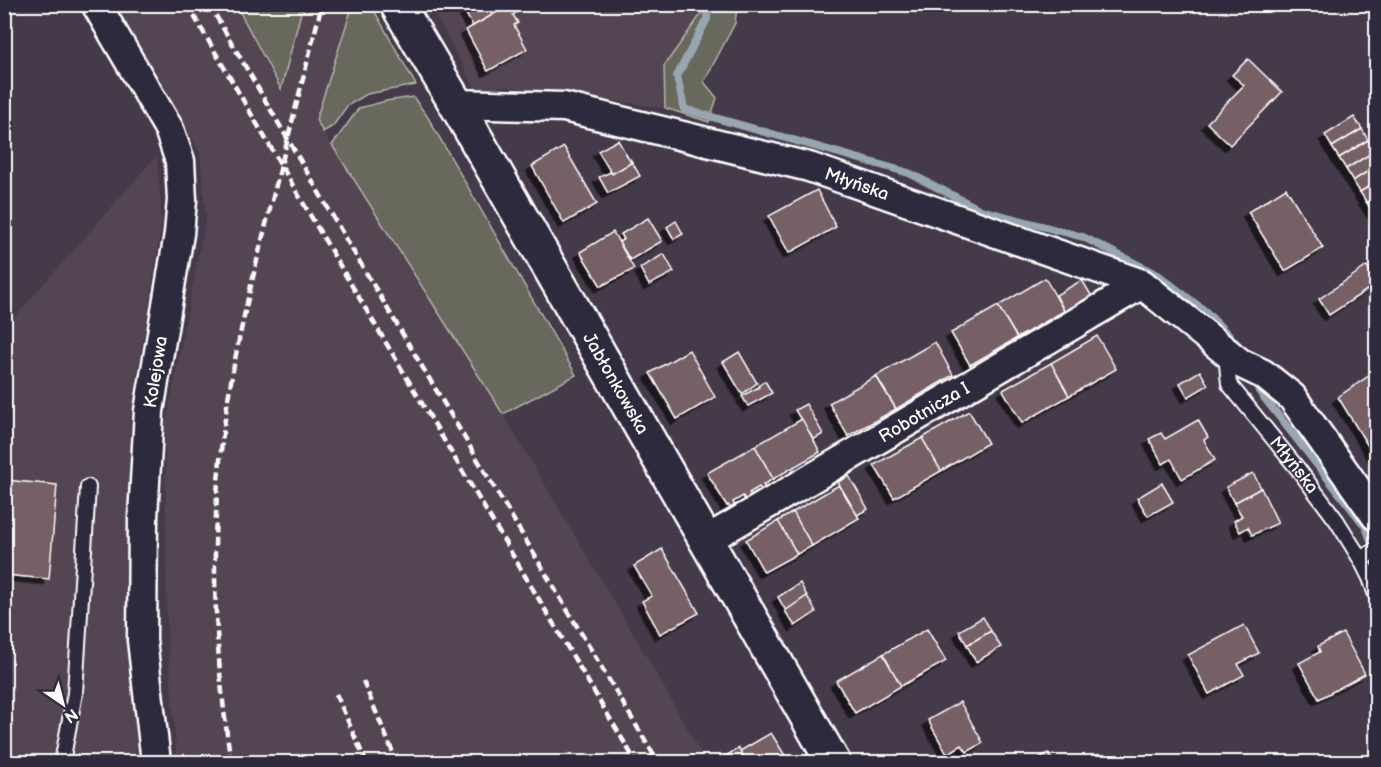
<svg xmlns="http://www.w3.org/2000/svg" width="1381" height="767" viewBox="0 0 1381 767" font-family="'Balsamiq Sans',sans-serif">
	<defs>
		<filter id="shadow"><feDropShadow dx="-5.5" dy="5.5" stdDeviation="0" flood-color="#0009"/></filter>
	</defs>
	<rect width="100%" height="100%" fill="#443a49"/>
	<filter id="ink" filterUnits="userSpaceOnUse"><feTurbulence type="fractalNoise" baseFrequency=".0167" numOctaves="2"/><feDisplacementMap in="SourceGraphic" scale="12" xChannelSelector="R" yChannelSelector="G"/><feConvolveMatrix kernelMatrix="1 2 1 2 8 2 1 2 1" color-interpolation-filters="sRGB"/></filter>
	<g filter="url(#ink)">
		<g fill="#534551">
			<polygon points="698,4 702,13 664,66 665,108 505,86 476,90 430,5"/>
			<polygon points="115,5 236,5 281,88 303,5 353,5 316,120 503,414 651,664 706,762 177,762 167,633 165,428 206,217 200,153"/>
			<polygon points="157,155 162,223 130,420 127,613 138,762 5,762 5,328"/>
		</g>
		<g fill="#68695b" stroke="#b4b4ad" stroke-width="1.5">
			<polygon points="353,4 371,5 416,85 367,94 347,106 333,126 323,132 316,120"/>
			<polygon points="236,5 303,5 281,89"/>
			<polygon points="698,5 736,5 737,7 735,23 704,82 717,98 709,122 665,108 664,66 702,13"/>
			<polygon points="413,97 427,116 576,375 503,414 332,145 359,108 386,101"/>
		</g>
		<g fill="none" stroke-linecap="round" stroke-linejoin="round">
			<g stroke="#97a6af" stroke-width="8">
				<polyline points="708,4 707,19 677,76 684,109 909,173 981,210 1083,237 1158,275 1206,312 1238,345"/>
				<polyline points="1255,380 1259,391 1366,527 1375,551"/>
			</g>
		</g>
		<g fill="#765e65" stroke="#fff" stroke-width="1.5" filter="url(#shadow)">
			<polygon points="479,4 508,4 508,6 473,26 465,12"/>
			<polygon points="508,6 510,9 513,7 517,12 513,15 518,23 514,25 527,49 488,71 466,30"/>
			<polygon points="1248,59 1282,92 1230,145 1207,123 1244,85 1232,75"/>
			<polygon points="1354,117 1362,129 1332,147 1325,135"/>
			<polygon points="1362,129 1368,140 1339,158 1332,147"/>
			<polygon points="618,140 631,163 612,174 598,151"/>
			<polygon points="1368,140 1375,151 1346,169 1339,158"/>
			<polygon points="564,147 597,204 564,223 532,166"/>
			<polygon points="1375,151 1376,153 1376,166 1353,181 1346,169"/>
			<polygon points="631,160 640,176 608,193 599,177 611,172 612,174 631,163"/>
			<polygon points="1376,166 1376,182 1360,192 1353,181"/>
			<polygon points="1376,182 1376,197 1367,203 1360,192"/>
			<polygon points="1286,188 1323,248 1285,271 1248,212"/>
			<polygon points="817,190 836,227 789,253 769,216"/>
			<polygon points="1376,197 1376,214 1375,215 1367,203"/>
			<polygon points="648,218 662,241 630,260 619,242 624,239 621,234"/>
			<polygon points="676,221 683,234 674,239 667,227"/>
			<polygon points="613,232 634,269 601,286 580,252"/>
			<polygon points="664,254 674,272 649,285 640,268"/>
			<polygon points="1367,266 1376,281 1376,284 1329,315 1319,299"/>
			<polygon points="1045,278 1064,311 1017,338 998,306"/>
			<polygon points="1082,280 1094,300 1067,316 1056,295"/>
			<polygon points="998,306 1017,338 970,365 951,333"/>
			<polygon points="1097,336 1116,369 1069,396 1051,363"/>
			<polygon points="935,342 953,375 896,409 876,376"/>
			<polygon points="689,350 715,397 677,419 650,373"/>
			<polygon points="739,352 757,383 742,394 723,362"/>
			<polygon points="1051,363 1069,396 1022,423 1003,390"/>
			<polygon points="1200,371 1208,385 1188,397 1180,383"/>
			<polygon points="1376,371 1376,459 1338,397"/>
			<polygon points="876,376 896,409 848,436 829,403"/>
			<polygon points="765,381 772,393 748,406 742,396 759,387 758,386"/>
			<polygon points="806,404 823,434 813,440 795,410"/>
			<polygon points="969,411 988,443 941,471 922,438"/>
			<polygon points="802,419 820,452 773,479 755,446"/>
			<polygon points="1198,420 1208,437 1204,440 1215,460 1182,479 1171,459 1163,464 1149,439 1161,433 1165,439"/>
			<polygon points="922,438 941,471 894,498 874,465"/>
			<polygon points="755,446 773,479 763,485 765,487 761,490 759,487 749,493 752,497 745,500 743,496 733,502 735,506 731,509 728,505 727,506 707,473"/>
			<polygon points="1253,473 1261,488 1234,503 1226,487"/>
			<polygon points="849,476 868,509 857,515 838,482"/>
			<polygon points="4,480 57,485 49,579 4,575"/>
			<polygon points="1162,483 1173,502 1148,516 1137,498"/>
			<polygon points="839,485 859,518 812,546 793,512"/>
			<polygon points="1261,488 1278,523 1252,535 1248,527 1240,532 1234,521 1242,516 1234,503"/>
			<polygon points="793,512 812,546 797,554 778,521"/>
			<polygon points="778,521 797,554 764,572 746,540"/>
			<polygon points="662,549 699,613 660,634 642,601 652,596 634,566"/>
			<polygon points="800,583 807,596 786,611 778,597"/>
			<polygon points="807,596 816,612 795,626 785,611"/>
			<polygon points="983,617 991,631 967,645 959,631"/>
			<polygon points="1244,625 1259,653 1238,664 1244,675 1209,694 1188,655"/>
			<polygon points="927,629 946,661 901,686 883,654"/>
			<polygon points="991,631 1001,647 976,662 967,645"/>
			<polygon points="1343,633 1365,674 1319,699 1299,663 1320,652 1318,646"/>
			<polygon points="883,654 901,686 855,713 836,681"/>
			<polygon points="960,702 983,743 967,752 962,745 947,754 928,720"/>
			<polygon points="771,733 789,762 747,762 740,751"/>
			<polygon points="739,748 743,757 734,762 715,762"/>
			<polygon points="1048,753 1052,760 1049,762 1032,762"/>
		</g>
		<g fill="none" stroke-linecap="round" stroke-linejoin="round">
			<g stroke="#fff" stroke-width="18">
				<g id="service">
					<path id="s1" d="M 1226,354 L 1229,384 L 1298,469 L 1337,521 L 1361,560 L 1370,578 L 1376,595"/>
					<polyline points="1361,560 1376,549"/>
					<polyline points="62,762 75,693 88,487"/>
				</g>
			</g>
			<g stroke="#fff" stroke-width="33">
				<g id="minor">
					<polyline points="96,4 169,129 180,161 182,200 179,234 149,411 143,517 142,640 156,762"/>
					<path id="s2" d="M 456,104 L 564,107 L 809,167 L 1142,284 L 1240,363 L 1263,374 L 1292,397 L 1376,516"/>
					<path id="s3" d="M 705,541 L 1142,284"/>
				</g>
			</g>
			<g stroke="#fff" stroke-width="38">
				<g id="secondary">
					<path id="s4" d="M 397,4 L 456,104 L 833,762"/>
				</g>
			</g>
			<use href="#service" stroke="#2f2a3d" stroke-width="14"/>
			<use href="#minor" stroke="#2f2a3d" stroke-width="28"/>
			<use href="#secondary" stroke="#2f2a3d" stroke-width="33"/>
			<g stroke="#fff" stroke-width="4.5" stroke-dasharray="9 4.5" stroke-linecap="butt">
				<polyline points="187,4 330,249 636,762"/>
				<polyline points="209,4 346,239 658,762"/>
				<polyline points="363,681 397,762"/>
				<polyline points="336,694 366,762"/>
				<path d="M 231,762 C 215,657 209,548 222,442 C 232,358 253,275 274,193 C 290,130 306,67 322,4"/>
			</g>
		</g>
	</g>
	<g text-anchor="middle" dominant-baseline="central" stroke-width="5" stroke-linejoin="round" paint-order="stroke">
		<g font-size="18" fill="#fff" stroke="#2f2a3d">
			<text stroke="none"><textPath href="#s2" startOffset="411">Młyńska</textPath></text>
			<text transform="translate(156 372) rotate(-81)">Kolejowa</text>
			<text stroke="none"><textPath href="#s4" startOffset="438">Jabłonkowska</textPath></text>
			<text stroke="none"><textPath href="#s3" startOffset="254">Robotnicza I</textPath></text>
			<text stroke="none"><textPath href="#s1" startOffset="134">Młyńska</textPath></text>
		</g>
	</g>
	<rect width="1381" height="767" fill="none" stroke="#2f2a3d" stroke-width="24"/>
	<rect x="12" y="12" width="1357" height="743" fill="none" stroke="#fff" stroke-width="2" filter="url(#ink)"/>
	<g transform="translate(63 704) rotate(145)" stroke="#2f2a3d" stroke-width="4.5" paint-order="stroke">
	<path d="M0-4.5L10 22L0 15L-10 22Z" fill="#ffffff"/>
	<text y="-9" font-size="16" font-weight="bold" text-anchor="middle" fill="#ffffff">N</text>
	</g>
</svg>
